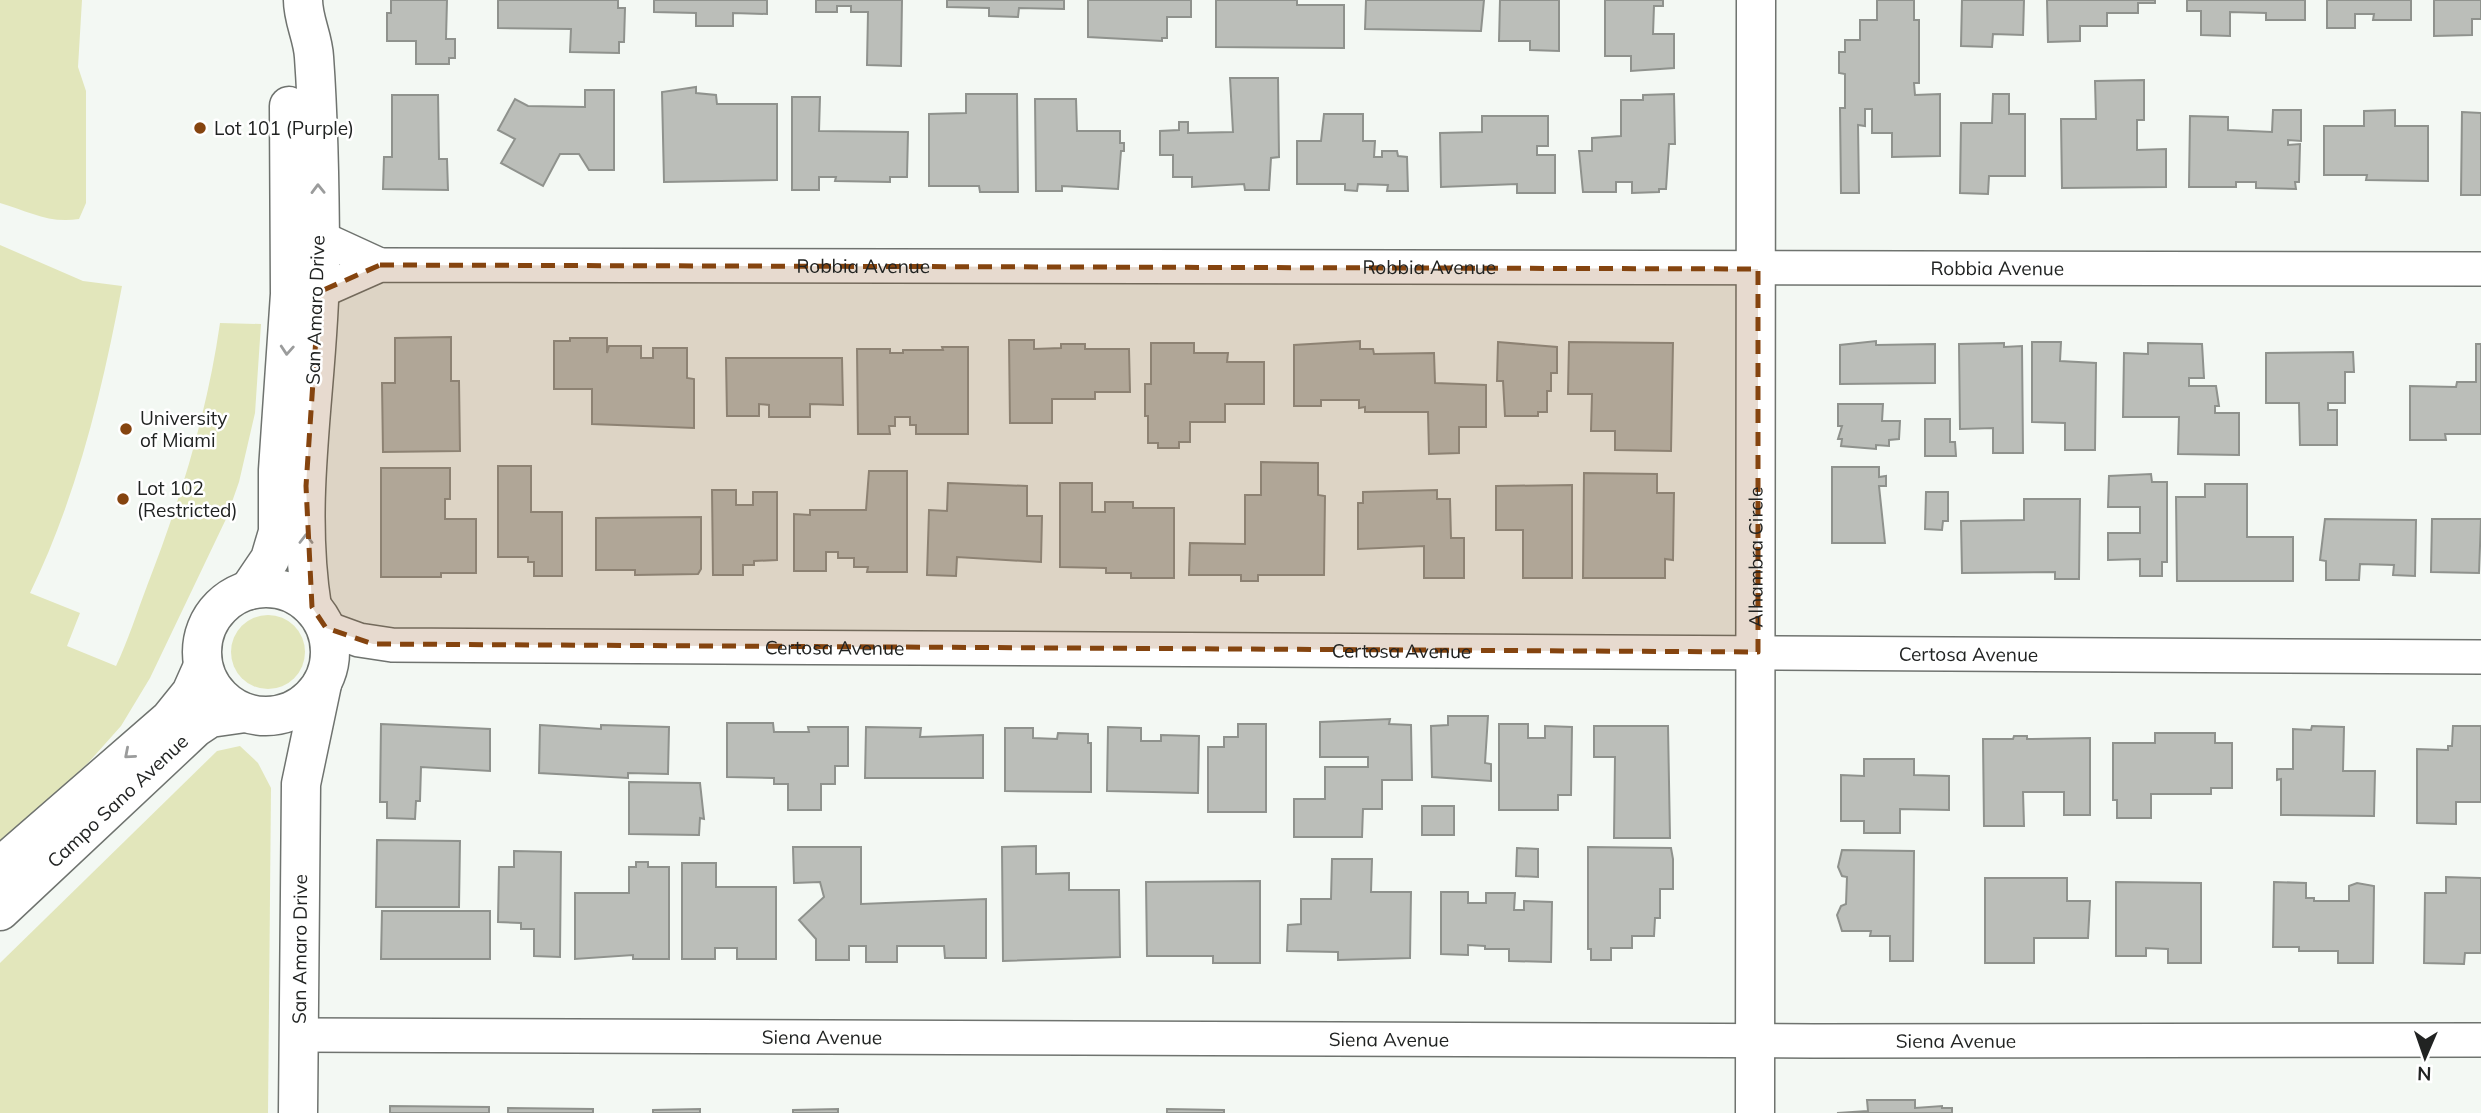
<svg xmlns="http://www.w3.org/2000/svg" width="2481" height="1113" viewBox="0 0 2481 1113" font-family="Mulish,sans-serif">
	<rect width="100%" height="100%" fill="#f3f8f3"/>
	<g fill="#e2e6bb">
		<path d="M 0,0 L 82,0 L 78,67 L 86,91 L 86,203 L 79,219 C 49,224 28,211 0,203 Z"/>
		<path d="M 0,245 L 83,281 L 122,286 C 102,392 77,496 30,593 L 80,613 L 67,646 L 116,666 C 128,641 137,612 147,586 C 180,501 207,414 220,323 L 261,324 L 255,413 L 239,482 L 226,519 L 150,678 L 121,726 L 88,763 L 0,843 Z"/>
		<circle cx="268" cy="652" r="37"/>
		<polygon points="240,746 258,763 271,788 268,1113 0,1113 0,963 217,751"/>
	</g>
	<g fill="#bbbeb9" stroke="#8f928d" stroke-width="2">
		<polygon points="391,0 447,0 446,39 455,39 455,58 449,58 449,64 416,64 416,41 387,41 387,13 391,13"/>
		<polygon points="498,0 618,0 618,8 625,8 624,42 619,42 619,53 570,52 571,29 498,28"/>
		<polygon points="654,0 767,0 767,14 733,13 733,26 696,26 696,13 654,12"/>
		<polygon points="816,0 902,0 901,66 867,65 868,12 851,12 851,6 837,6 837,12 816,12"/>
		<polygon points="947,0 1064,0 1064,9 1019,8 1018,17 989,16 989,8 947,7"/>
		<polygon points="1088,0 1191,0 1191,17 1167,17 1167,38 1162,38 1162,41 1088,37"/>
		<polygon points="1216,0 1297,0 1297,5 1344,5 1344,48 1216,47"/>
		<polygon points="1366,0 1484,0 1481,31 1365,29"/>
		<polygon points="1500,0 1559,0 1559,51 1530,50 1530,41 1499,41"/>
		<polygon points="1605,0 1663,0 1663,6 1654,6 1653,34 1674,34 1674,68 1631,71 1631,56 1605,56"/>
		<polygon points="1877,0 1914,0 1914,20 1919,20 1919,83 1914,83 1915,95 1940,94 1940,156 1892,157 1892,133 1872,133 1872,109 1865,109 1865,126 1858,125 1859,193 1841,193 1840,108 1845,108 1845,74 1839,73 1839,52 1845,52 1845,40 1860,40 1860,20 1877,20"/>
		<polygon points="1962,0 2024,0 2023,35 1993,34 1992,47 1961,46"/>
		<polygon points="2047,0 2155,0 2155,3 2138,3 2138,13 2107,13 2107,26 2080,26 2080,41 2048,42"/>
		<polygon points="2187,0 2305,0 2305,20 2266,20 2266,13 2230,12 2230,36 2201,35 2201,11 2187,11"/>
		<polygon points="2327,0 2411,0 2411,20 2373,20 2374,14 2355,14 2355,28 2327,28"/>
		<polygon points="2434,0 2481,0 2481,19 2472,19 2472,35 2434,36"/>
		<polygon points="1230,78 1278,78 1279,157 1271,158 1269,190 1245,190 1244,184 1192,187 1192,177 1173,177 1173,155 1160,155 1160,131 1179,130 1179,122 1188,122 1188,133 1233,132"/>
		<polygon points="2144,80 2144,120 2137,120 2137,150 2166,149 2166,187 2062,188 2061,119 2096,119 2095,81"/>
		<polygon points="696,87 696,93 716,95 717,104 777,104 777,180 664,182 662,92"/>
		<polygon points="585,90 614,90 614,170 589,170 579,154 560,154 543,186 501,163 515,139 498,130 515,99 528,106 585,107"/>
		<polygon points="966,94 1017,94 1018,192 980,192 979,186 929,186 929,114 966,113"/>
		<polygon points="1674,94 1675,144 1669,144 1666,189 1659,189 1659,192 1632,193 1632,182 1616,182 1616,192 1583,192 1579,151 1592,151 1592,138 1621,136 1621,100 1643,100 1643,95"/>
		<polygon points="1993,94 2009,94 2009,114 2025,114 2025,176 1989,176 1988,194 1960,193 1961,123 1992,123"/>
		<polygon points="392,95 438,95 439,159 447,159 448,190 383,189 384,157 392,157"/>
		<polygon points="792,97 820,97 819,131 908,132 907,177 890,177 890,182 835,181 836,177 819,177 819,190 792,190"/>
		<polygon points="1035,99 1076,99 1077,131 1120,131 1120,143 1124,143 1124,151 1121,151 1118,189 1062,186 1062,191 1036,191"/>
		<polygon points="2273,110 2301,110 2301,141 2288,140 2288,145 2300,144 2299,182 2295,182 2296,189 2256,188 2256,182 2236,182 2236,187 2189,187 2190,116 2228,117 2228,130 2272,132"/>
		<polygon points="2395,110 2395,126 2428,126 2428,181 2366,180 2367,175 2324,175 2324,126 2364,126 2364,111"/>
		<polygon points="2462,112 2481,113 2481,195 2461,195"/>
		<polygon points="1324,114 1363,114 1363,141 1375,141 1374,157 1382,157 1382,151 1397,151 1398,156 1407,157 1408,191 1387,191 1388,185 1358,184 1357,191 1345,190 1345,184 1297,184 1297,141 1321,141"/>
		<polygon points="1482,116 1548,116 1548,146 1537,146 1537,155 1555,155 1555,193 1517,193 1517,184 1441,187 1440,133 1482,132"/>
		<polygon points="451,337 451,381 459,381 460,451 383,452 382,383 395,383 395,338"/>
		<polygon points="570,338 607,338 607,353 609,346 641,346 641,358 653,358 653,348 687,348 687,378 694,379 694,428 592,424 592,389 554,389 554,341 570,341"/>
		<polygon points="1009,340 1034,340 1034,349 1061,348 1061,344 1085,344 1085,349 1129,349 1130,392 1095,392 1095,399 1052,399 1052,423 1010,423"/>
		<polygon points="1360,341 1360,349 1373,349 1374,354 1434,353 1435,383 1486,385 1486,427 1459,427 1459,453 1429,454 1428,412 1365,412 1365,407 1359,408 1359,400 1321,400 1321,406 1294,406 1294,345"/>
		<polygon points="1876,341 1876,345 1935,344 1935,383 1840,384 1840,345"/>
		<polygon points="1498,342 1557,347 1557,373 1551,373 1551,391 1547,391 1547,412 1538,412 1538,416 1505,416 1503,381 1497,381"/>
		<polygon points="1569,342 1673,343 1671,451 1615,450 1615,431 1591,431 1592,394 1568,394"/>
		<polygon points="2032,342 2061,342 2060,361 2096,363 2095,450 2065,450 2065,423 2032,422"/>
		<polygon points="1151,343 1194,343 1194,353 1228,353 1227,362 1264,362 1264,404 1225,404 1225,422 1190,422 1190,442 1179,442 1179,448 1158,448 1158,443 1148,443 1148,416 1145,416 1145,384 1151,384"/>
		<polygon points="2004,343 2004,347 2022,346 2023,453 1993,453 1993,428 1960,429 1959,344"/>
		<polygon points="2148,343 2202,344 2204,378 2189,378 2189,386 2216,386 2219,406 2215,406 2215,413 2239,413 2239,455 2178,454 2179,417 2123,417 2124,353 2148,354"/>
		<polygon points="2476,344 2481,344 2481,434 2445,434 2446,440 2410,440 2410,386 2456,387 2457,382 2476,382"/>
		<polygon points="942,347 968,347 968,434 916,434 916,425 910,425 910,417 895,417 895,426 889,426 890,434 858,434 857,349 890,349 890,353 903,353 903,350 943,350"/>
		<polygon points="2353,352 2354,372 2345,372 2345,403 2328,403 2328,410 2337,410 2337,445 2300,445 2299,403 2266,403 2266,353"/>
		<polygon points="726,358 842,358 843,405 810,404 810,417 769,417 769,405 759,404 759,416 727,416"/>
		<polygon points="1838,404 1883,404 1882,421 1900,421 1899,439 1889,440 1889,446 1876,445 1876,449 1841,446 1842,439 1838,439 1842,426 1838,426"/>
		<polygon points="1925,419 1950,419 1950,442 1955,442 1956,456 1925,456"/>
		<polygon points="1261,462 1318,463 1318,495 1325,496 1324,575 1258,575 1258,581 1241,581 1241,575 1189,575 1190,543 1245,544 1245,495 1261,495"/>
		<polygon points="498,466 531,466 531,512 562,512 562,576 534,576 534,562 528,562 528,557 498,557"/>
		<polygon points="1832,467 1879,467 1879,477 1886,476 1886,486 1879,486 1885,543 1832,543"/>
		<polygon points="381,468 450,468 450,499 445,499 445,519 476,519 476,573 441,573 441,577 381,577"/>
		<polygon points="869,471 907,471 907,572 867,572 868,567 854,567 854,558 838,558 838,552 826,552 826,571 794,571 794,514 810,515 810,510 866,510"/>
		<polygon points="1584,473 1657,474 1657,493 1674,493 1673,560 1665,559 1665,578 1583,578"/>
		<polygon points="2151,474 2152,482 2167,482 2167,562 2162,562 2162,576 2140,576 2140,559 2108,560 2108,533 2140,533 2140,507 2108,507 2109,476"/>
		<polygon points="948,483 1027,486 1027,516 1042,516 1041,562 957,557 956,576 927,575 929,510 947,511"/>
		<polygon points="1060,483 1092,483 1092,512 1105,512 1105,502 1133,502 1133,508 1174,508 1174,578 1131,578 1131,573 1106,573 1106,568 1060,567"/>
		<polygon points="2205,484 2247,484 2247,537 2293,537 2293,581 2177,581 2176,497 2205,497"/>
		<polygon points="1572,485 1572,578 1523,578 1523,530 1496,530 1496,486"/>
		<polygon points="712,490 736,490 736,505 753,505 753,492 777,492 777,560 754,561 754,565 743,565 743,575 713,575"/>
		<polygon points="1437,490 1437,499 1450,499 1451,538 1464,538 1464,578 1424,578 1424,546 1358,549 1358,503 1363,503 1363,492"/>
		<polygon points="1926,492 1948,492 1948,521 1943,521 1942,530 1925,529"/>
		<polygon points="2024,499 2080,499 2079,579 2055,579 2055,572 1962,573 1961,521 2024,520"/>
		<polygon points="701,517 701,569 698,574 635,575 635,570 596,570 596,518"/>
		<polygon points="2325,519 2416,520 2415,576 2393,575 2394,565 2360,564 2359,580 2326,580 2326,561 2320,560"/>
		<polygon points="2432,519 2481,519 2479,573 2431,572"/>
		<polygon points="1448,716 1488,716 1485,763 1491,764 1491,781 1432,777 1431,726 1448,725"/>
		<polygon points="1390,719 1389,724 1411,725 1412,780 1382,780 1382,809 1363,809 1362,837 1294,837 1294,799 1325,799 1325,767 1368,767 1368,757 1320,757 1320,722"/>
		<polygon points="727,723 773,723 774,732 809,732 808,727 848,727 848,766 835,766 835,784 821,784 821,810 788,810 788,784 774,784 774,778 727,777"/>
		<polygon points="381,724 490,729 490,771 421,767 420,801 416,801 415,819 387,818 387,802 380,802"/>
		<polygon points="1238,724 1266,724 1266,812 1208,812 1208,747 1224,747 1224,737 1238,737"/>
		<polygon points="1499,724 1528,724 1528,738 1545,738 1545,726 1572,727 1571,795 1558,795 1558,810 1499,810"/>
		<polygon points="540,725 601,729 601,725 669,727 668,774 628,773 628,778 539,773"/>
		<polygon points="1594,726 1668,726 1670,838 1614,838 1615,757 1594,757"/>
		<polygon points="2312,726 2344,727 2343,771 2375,771 2374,816 2281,815 2281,779 2277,780 2277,769 2293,769 2293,729 2311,730"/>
		<polygon points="2453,726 2481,726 2481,802 2456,802 2456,824 2417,823 2417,749 2448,750 2448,746 2452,746"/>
		<polygon points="866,727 921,728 920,737 983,735 983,778 865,778"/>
		<polygon points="1108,727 1141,728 1141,741 1161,741 1161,735 1199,736 1198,793 1107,791"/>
		<polygon points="1005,728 1033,728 1033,738 1057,739 1058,733 1088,734 1088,743 1091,743 1091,792 1005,791"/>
		<polygon points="2155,733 2215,733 2215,743 2232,743 2232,788 2211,788 2211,794 2151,794 2151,818 2117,818 2117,800 2113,800 2113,743 2155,743"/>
		<polygon points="2014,736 2027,736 2027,739 2090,738 2090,815 2064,815 2064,792 2023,792 2024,826 1984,826 1983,739 2013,739"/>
		<polygon points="1864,759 1914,759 1914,775 1949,776 1949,810 1900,809 1900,833 1864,833 1864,821 1841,821 1841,775 1864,776"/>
		<polygon points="629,782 700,783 704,819 700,818 699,835 629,834"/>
		<rect x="1422" y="806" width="32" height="29"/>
		<polygon points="377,840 460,841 459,907 376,907"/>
		<polygon points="1036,846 1036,874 1069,873 1069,890 1119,890 1120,957 1003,961 1002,847"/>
		<polygon points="793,847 861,847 861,904 986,899 986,958 945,958 944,946 897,946 897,962 866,962 866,946 849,946 849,960 816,960 816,939 799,920 824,897 820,882 794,883"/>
		<polygon points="1588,847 1671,848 1673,859 1673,889 1660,889 1660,918 1655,918 1654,936 1632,936 1632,948 1611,948 1611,960 1591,960 1591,949 1588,949"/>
		<polygon points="1517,848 1538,849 1538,877 1516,876"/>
		<polygon points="1842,850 1914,851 1913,961 1890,961 1890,936 1870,936 1871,931 1842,931 1837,915 1841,906 1846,904 1847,877 1842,876 1838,867"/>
		<polygon points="514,851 561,852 560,957 534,956 534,929 521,929 521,923 498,922 499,867 514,867"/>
		<polygon points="1332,859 1372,859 1371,892 1411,892 1410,958 1338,960 1338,952 1287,951 1288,925 1301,924 1301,899 1331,899"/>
		<polygon points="636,862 648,862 648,867 669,867 669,959 633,959 633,955 575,959 575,893 629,893 629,867 636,867"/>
		<polygon points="682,863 716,863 716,887 776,887 776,959 737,959 737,948 715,948 715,959 682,959"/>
		<polygon points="2446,877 2481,878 2481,953 2465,953 2464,964 2424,963 2425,893 2446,893"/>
		<polygon points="1985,878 2067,878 2067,901 2090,901 2088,938 2034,938 2034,963 1985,963"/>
		<polygon points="1260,881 1260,963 1213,963 1213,956 1147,956 1146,882"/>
		<polygon points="2116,882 2201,883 2201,963 2168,963 2168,949 2146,948 2146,956 2116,956"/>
		<polygon points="2274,882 2306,883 2306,898 2314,898 2314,901 2349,901 2349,886 2357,883 2374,886 2373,963 2338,963 2338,951 2299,951 2299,947 2273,947"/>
		<polygon points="1441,892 1468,892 1468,903 1486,903 1486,893 1515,893 1514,910 1524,910 1524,901 1552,902 1551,962 1509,961 1509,949 1485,949 1485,946 1468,945 1468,955 1441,954"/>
		<polygon points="382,911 490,911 490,959 381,959"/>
		<polygon points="1867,1100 1915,1100 1915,1108 1942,1106 1942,1108 1952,1108 1952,1113 1837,1113 1868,1111"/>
		<polygon points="390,1106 489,1107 489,1113 390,1113"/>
		<polygon points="508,1108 593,1109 593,1113 508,1113"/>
		<polygon points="700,1109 700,1113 653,1113 653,1110"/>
		<polygon points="838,1109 838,1113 793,1113 793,1110"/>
		<polygon points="1167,1109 1224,1110 1224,1113 1167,1113"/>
	</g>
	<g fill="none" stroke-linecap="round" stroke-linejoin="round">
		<g stroke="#6f736f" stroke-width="36">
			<g id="minor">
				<polyline points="319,237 380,265"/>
				<path id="s1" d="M 319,292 L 380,265 L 2481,269"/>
				<path id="s2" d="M 326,628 L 359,640 L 392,645 L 2481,657"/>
				<path id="s3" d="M 299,1035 L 1814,1041 L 2481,1040"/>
			</g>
		</g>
		<g stroke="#6f736f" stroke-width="41">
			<g id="tertiary">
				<path d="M 303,0 C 303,20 313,37 314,57 C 319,127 320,198 320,269 C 319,381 294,494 312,607"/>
				<circle cx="266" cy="652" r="64"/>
				<polyline points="249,590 270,559 278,532 278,470 290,294 289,106"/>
				<polyline points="0,867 170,719 191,693 203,666"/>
				<path id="s4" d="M 0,911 L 195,728 L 210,718 L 245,713"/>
				<path id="s5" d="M 298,1113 L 301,784 L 322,684"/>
				<path id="s6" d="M 1755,1113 L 1756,0"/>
			</g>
		</g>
		<use href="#minor" stroke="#fff" stroke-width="33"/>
		<use href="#tertiary" stroke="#fff" stroke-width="38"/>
	</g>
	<defs><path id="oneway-chevron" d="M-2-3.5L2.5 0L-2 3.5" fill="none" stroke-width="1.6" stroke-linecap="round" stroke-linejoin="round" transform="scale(1.75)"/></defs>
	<g stroke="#9b9c9c">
		<use href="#oneway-chevron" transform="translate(318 189) rotate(-91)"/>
		<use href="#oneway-chevron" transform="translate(287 350) rotate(94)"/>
		<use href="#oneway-chevron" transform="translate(306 539) rotate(-90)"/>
		<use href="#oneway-chevron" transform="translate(129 754) rotate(139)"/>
	</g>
	<path fill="#85440f" fill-opacity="0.2" stroke="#85440f" stroke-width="5" stroke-dasharray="14 9" stroke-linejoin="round" d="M 380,265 L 1758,269 L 1758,652 L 373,644 L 326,628 L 312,607 L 306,486 L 319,292 Z"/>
	<g fill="#85440f" stroke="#fff" stroke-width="2.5">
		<circle cx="200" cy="128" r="7"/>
		<circle cx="126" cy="429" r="7"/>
		<circle cx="123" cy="499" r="7"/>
	</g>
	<g text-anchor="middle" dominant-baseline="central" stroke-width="5" stroke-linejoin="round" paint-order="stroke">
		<g font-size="19" fill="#212322" stroke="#fff" text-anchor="start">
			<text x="214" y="128">Lot 101 (Purple)</text>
			<text x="140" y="418">University<tspan x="140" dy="22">of Miami</tspan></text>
			<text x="137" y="488">Lot 102<tspan x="137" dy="22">(Restricted)</tspan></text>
		</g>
		<g font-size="19" fill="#212322" stroke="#fff">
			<text stroke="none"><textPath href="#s1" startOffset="550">Robbia Avenue</textPath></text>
			<text stroke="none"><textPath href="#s1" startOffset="1116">Robbia Avenue</textPath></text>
			<text stroke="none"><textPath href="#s1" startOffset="1684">Robbia Avenue</textPath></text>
			<text transform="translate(315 310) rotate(-88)">San Amaro Drive</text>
			<text stroke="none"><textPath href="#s6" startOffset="556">Alhambra Circle</textPath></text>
			<text stroke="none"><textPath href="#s2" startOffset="511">Certosa Avenue</textPath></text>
			<text stroke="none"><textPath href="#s2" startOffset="1078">Certosa Avenue</textPath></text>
			<text stroke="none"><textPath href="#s2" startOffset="1645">Certosa Avenue</textPath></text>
			<text stroke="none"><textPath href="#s4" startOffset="161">Campo Sano Avenue</textPath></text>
			<text stroke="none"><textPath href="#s5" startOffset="164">San Amaro Drive</textPath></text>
			<text stroke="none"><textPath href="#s3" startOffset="523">Siena Avenue</textPath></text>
			<text stroke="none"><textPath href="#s3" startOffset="1090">Siena Avenue</textPath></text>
			<text stroke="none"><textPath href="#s3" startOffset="1657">Siena Avenue</textPath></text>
		</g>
	</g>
	<g transform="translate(2425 1057) rotate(182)" stroke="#ffffff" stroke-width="5" paint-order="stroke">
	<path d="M0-5L12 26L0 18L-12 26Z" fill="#212322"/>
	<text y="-10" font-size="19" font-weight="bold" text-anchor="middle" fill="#212322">N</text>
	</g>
</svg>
